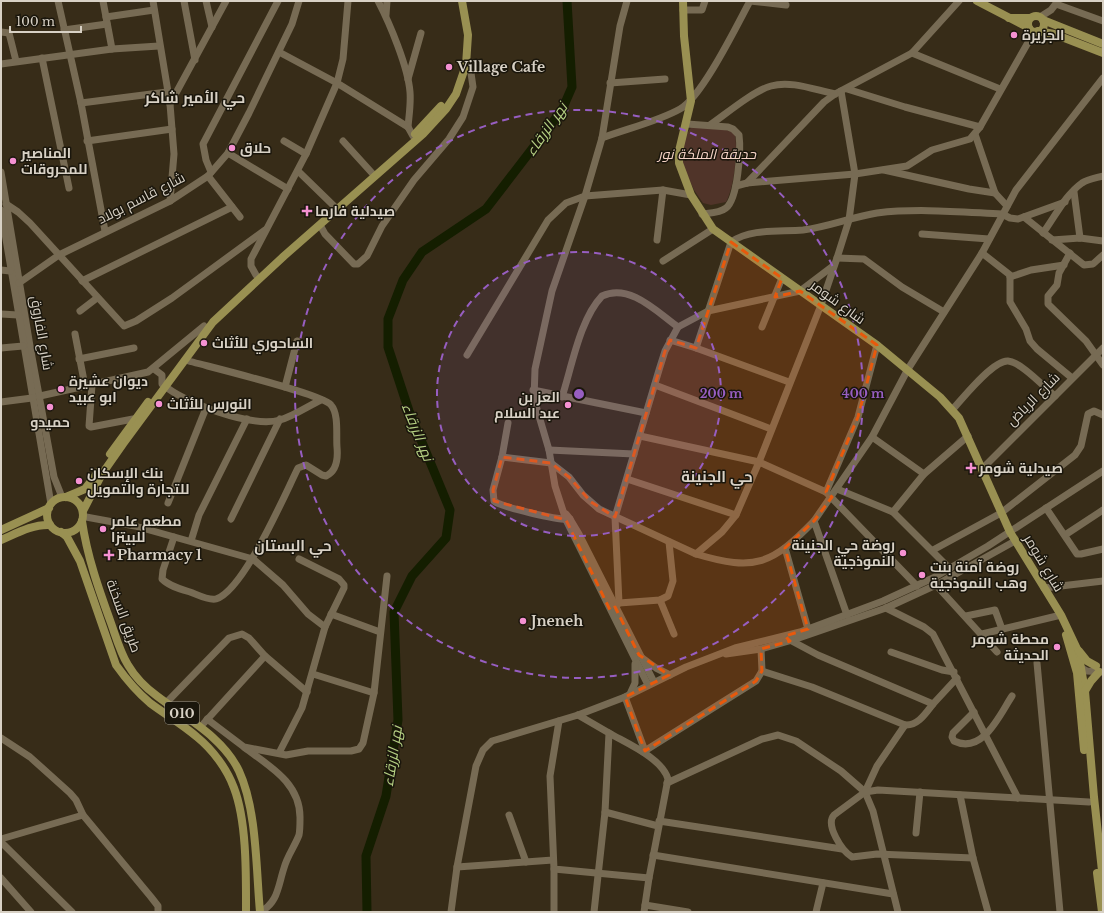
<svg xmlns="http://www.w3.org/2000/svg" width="1104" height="913" viewBox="0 0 1104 913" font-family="'Libre Baskerville',Cairo,serif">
	<rect width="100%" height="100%" fill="#372c18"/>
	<path fill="#503429" d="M 692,126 L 734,131 C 739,147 734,188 726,202 L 711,205 L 703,203 L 694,190 L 681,161 L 684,138 Z"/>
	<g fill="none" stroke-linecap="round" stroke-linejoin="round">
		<polyline stroke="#141e00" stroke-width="9" points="367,912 366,856 386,796 398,720 394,612 412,576 446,538 450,510 409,411 388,347 388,319 403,280 422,252 486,209 562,110 572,87 567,1"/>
		<g stroke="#776b54" stroke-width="7">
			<polyline points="58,1 81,103 105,231"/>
			<polyline points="103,1 112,49"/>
			<polyline points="153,1 170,104 174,154 170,201"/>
			<polyline points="184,1 195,60"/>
			<polyline points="206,1 212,27"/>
			<path d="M 378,1 C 390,24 408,67 410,92 C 411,104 409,115 408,127"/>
			<polyline points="750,1 786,5"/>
			<polyline points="1056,4 1103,21"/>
			<polyline points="683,10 702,10 705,1"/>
			<polyline points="386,15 387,1"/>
			<polyline points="106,17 154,10"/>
			<polyline points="1040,17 1051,10 1058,1"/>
			<polyline points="64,30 107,24"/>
			<polyline points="1,32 9,33 16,61"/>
			<polyline points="279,52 337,83 408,127 413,136"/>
			<polyline points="912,53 1000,89"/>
			<polyline points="42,58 69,188"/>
			<polyline points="1,64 112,49 159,46"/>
			<polyline points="408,79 421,33"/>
			<polyline points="610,83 665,79"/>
			<polyline points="847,89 905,107 980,127"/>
			<polyline points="81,103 167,92"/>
			<polyline points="170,104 226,1"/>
			<path d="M 687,124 L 728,127 L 733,129 L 739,135 C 741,150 738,199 726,208 C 720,213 710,213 702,214"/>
			<path d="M 710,125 C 726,114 753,91 771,86 C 791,80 815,90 835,94"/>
			<polyline points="975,134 995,193 1007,206"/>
			<path d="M 602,138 C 626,129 659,121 680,109 C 702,97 737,25 750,1"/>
			<polyline points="87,141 172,129"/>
			<polyline points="284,141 306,154"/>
			<polyline points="343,141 372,173"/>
			<polyline points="228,153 288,189"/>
			<polyline points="884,170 969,189 995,193"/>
			<polyline points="298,171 335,207"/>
			<polyline points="1,172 30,346 54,477 62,497"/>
			<polyline points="211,172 206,160 203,144 278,1"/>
			<polyline points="208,176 240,217"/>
			<polyline points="747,183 824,102 835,94 912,53 959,1"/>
			<polyline points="736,186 747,183 855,174 907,166 932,150 970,139 980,127 1034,32"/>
			<polyline points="1074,192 1080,238"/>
			<polyline points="6,204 18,212 30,223 124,326 136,321 172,298 265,230"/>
			<polyline points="1,210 51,504"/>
			<polyline points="1024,217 1084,265 1093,264 1103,255"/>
			<polyline points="320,225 325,234 354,264 358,264 367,256 382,226 414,180 449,139 463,117 473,87 471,73 466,65"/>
			<path d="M 1043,233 C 1055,217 1065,195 1082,183 C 1088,179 1096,178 1103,176"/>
			<polyline points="922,234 989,239"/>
			<polyline points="657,240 663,190"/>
			<polyline points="1052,240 1080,238 1103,241"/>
			<polyline points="982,253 1010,275 1010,302 1026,329 1030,341 1037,349 1072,378"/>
			<polyline points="1070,253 1059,273 1057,285 1048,296 1048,304 1086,341 1103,365"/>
			<polyline points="837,258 864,259 902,287 944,312"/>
			<polyline points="663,261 713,229"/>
			<polyline points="1,270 10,271"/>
			<polyline points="256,275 251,266 251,259 306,154 337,83 343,59 348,1"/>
			<polyline points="1010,277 1031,270 1064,265"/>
			<polyline points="82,281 232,207"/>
			<polyline points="19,283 59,255 170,201 208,176 228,153 249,113 292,24 299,1"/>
			<polyline points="80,311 97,298"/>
			<polyline points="1,314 18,315"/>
			<polyline points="762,327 782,278"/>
			<polyline points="75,334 85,386"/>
			<polyline points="670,340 696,348 789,382"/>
			<polyline points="1,348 23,346"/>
			<path d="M 696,348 L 731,242 C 751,228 780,232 803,230 C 828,227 852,217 877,213 C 918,208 961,212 1002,214 L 1010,218 L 1018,219 L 1065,202"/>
			<polyline points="467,355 548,220 566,203 585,196 663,190 691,195"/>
			<polyline points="79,359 134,348"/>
			<path d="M 154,369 L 162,375 L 162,384 C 185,403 251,428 280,420 C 294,416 308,406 321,400"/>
			<polyline points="92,385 89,426 91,427 133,419"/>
			<polyline points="655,385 771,429"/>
			<polyline points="285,387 297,341"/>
			<polyline points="533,390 646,413"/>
			<polyline points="40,396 148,372 204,326"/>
			<path d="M 562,397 C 572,366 580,319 602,296 C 630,283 657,312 678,327"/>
			<polyline points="1,402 32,398"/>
			<path d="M 953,409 C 963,398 993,360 1008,361 C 1021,362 1044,387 1055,396"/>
			<path d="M 508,423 L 502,457 L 493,490 L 494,501 C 501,507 560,521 570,519"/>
			<polyline points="640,436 759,462 826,492 917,586"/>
			<polyline points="872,437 924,474"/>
			<polyline points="549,450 534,399 535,369 552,291 585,196 602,138 620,26 627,1"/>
			<polyline points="634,454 549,450 555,486 566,520 648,685"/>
			<polyline points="502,457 551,463 569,477 583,495 599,509 696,554 722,532 736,515 759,462 821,305 837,258 849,220 855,174 841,91"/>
			<polyline points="982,469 1103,348"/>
			<polyline points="627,479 736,515"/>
			<polyline points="837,489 893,512"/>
			<polyline points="826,492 858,417 877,345"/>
			<polyline points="168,503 206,408"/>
			<polyline points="1046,508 1077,554 1081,554 1103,549"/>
			<polyline points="566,514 570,519 579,534 654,682"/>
			<polyline points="83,515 86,517 135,526 253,559 283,585 308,614 325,627"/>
			<polyline points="231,519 280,419"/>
			<polyline points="814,521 872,437 908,369 982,253 1016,190 1103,78"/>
			<polyline points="1065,535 1103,510"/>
			<path d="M 174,537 L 163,570 L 162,579 C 169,586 180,589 190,592 C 196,594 209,601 216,599 C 244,590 284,496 298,468 L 306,465 L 322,475 L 326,476 C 337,471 338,458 337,447 C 336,435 339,414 331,405 C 323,394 206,366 185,360"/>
			<polyline points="191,541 199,515 247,419"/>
			<polyline points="785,548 808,629"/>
			<polyline points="933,550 1001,513 1075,455 1081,446 1088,414 1094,411 1103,415"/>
			<path d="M 696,554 C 756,572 772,564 814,521 L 847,615"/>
			<polyline points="950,569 893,512 924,474 968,436"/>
			<polyline points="936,585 997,652"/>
			<polyline points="1044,588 1103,581"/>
			<polyline points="660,600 674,634"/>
			<polyline points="619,603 615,517 659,370 665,351 678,327 708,311 800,291 833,266"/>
			<polyline points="617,605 619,603 660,600 668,596 673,581 669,542"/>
			<polyline points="886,608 924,627 933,634 1018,798"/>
			<polyline points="331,614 380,632"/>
			<polyline points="966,616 995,610 1002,629"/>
			<polyline points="982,634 1061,615"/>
			<polyline points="788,639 818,655 933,704 957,678"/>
			<polyline points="891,652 942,670 954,672"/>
			<polyline points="726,654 761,649 796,639 886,608 936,585 1015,541"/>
			<polyline points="641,657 656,668 670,675"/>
			<polyline points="1037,663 1060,912"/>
			<polyline points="1078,666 1087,671 1103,672"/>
			<path d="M 762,671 L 812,687 L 905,725 C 918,726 926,713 933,704"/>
			<polyline points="313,674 374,693"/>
			<polyline points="630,694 635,683 635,664"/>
			<polyline points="625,697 645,751"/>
			<polyline points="167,702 229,638 242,634 249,638 265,656 307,692"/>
			<path d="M 974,712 L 953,733 L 952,737 L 954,741 C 983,755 1000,714 1012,696"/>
			<polyline points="578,715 609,733 605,812 594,912"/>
			<polyline points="207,719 244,747 286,755 308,751 351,751 359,749 363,743 374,693 387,576"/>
			<path d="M 559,721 L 550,776 L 554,869 L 649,878 L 668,779 C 662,758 626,743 609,733"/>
			<polyline points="204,723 265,656"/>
			<polyline points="1,738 30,757 70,793 76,800 83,815 151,897 158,906 158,912"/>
			<path d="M 245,748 C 271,767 301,784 300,819 C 300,824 300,830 299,835 C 295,846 287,856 284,868 C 278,886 278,903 260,912"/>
			<polyline points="643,752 756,681 762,671 761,649"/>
			<polyline points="279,753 302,708 325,627 344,588 344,585 339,579 299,559"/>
			<polyline points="667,783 762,739 778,735 796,741 841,771 865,792 873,811 898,912"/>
			<polyline points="865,792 877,766 905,725"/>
			<polyline points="960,795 973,858 988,912"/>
			<polyline points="605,812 658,826"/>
			<polyline points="509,815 526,862"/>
			<polyline points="659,821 842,849"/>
			<polyline points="916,833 920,792"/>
			<polyline points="1,839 83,815"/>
			<polyline points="1,842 72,912"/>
			<polyline points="653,855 893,894"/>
			<path d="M 973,858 L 877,854 L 852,857 C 842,851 825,825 834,815 L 865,792 L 878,790 L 1089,802"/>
			<polyline points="457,867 553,860"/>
			<polyline points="1,878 31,912"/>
			<polyline points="645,905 688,912"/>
			<polyline points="451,912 457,867 476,766 483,750 492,741 578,715 625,697 686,667 735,648 800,632 883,601 933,578 988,546 1103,471"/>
			<polyline points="554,912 554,869"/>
			<polyline points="644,912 649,878"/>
			<polyline points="816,912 823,883"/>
		</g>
		<g stroke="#999052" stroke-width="8">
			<polyline points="683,1 684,36 691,101 679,151 679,163 691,195 713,229 877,345 940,397 959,418 1010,532 1061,615 1078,651 1085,691 1094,797 1103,880"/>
			<polyline points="977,1 1029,28"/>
			<circle cx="1036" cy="24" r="8"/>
			<polyline points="1009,18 1030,18"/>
			<polyline points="1043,20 1103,44"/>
			<polyline points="1038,31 1054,34 1103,53"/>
			<polyline points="415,134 441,106"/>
			<polyline points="110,454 148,402"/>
			<polyline points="66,497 85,489 98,472"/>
			<circle cx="65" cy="515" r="18"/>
			<polyline points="83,511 102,474 123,444 213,322 284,256 423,134 446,109 456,94 466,65 468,35 462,1"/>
			<path d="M 82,521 C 87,556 99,590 111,623 C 116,637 120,652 128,665 C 135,677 146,688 157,696 C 186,718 223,737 239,771 C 257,810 256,869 260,912"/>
			<polyline points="1,530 49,508"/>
			<path d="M 61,532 L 67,537 L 80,561 L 116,665 C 126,679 137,692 150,703 C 166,715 182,724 197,737 C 213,750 227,769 234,788 C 247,822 246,876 246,912"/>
			<path d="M 1,540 C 17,533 33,524 50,525"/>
			<polyline points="1066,635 1077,673 1084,750"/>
			<polyline points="1079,651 1087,661 1096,666"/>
			<polyline points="1085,691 1091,681 1099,672"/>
			<polyline points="1097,873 1102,912"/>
		</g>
	</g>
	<path fill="#e8590c" fill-opacity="0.2" stroke="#e8590c" stroke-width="3" stroke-dasharray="8 5" stroke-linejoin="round" d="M 731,242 L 782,278 L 775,297 L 800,291 L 877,345 L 858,417 L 826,492 L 832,497 L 814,521 L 785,548 L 808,629 L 785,636 L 790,641 L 761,649 L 762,671 L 756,681 L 645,751 L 625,697 L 669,675 L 639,655 L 615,607 L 610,610 L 566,520 L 494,501 L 493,490 L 502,457 L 551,463 L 569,477 L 591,502 L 615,517 L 665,351 L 670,340 L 696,348 Z"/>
	<circle cx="579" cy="394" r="142" fill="#975ec1" fill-opacity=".12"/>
	<g fill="none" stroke="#975ec1" stroke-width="2" stroke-dasharray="7 5">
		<circle cx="579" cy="394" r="142"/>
		<circle cx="579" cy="394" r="284"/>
	</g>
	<g fill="#f591d2" stroke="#1a160c" stroke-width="1.5">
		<circle cx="1014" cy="35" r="4"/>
		<circle cx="449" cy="67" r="4"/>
		<circle cx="232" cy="148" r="4"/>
		<circle cx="13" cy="161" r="4"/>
		<path d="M305 205h4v4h4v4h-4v4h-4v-4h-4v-4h4z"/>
		<circle cx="204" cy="343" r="4"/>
		<circle cx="61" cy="389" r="4"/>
		<circle cx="159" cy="404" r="4"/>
		<circle cx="568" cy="405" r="4"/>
		<circle cx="50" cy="407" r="4"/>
		<path d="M969 462h4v4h4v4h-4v4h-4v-4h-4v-4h4z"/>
		<circle cx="79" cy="481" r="4"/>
		<circle cx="103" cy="529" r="4"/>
		<circle cx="903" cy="553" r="4"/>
		<path d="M107 549h4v4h4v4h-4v4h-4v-4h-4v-4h4z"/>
		<circle cx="922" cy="575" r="4"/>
		<circle cx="523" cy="621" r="4"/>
		<circle cx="1057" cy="647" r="4"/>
	</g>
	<g text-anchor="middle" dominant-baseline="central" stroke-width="3" stroke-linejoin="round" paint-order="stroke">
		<rect fill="#1a160c" stroke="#9f998e" stroke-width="1" x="165" y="702" width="34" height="22" rx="3"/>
		<g font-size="13" font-weight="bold" fill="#d8d1c5">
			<text x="182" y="713">010</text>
		</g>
		<g font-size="14" font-weight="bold" fill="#d8d1c5" stroke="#1a160c" text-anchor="start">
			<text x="1022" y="35">الجزيرة</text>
			<text x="457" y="67">Village Cafe</text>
			<text x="240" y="148">حلاق</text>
			<text x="21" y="153">المناصير<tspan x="21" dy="16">للمحروقات</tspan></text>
			<text x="315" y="211">صيدلية فارما</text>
			<text x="212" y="343">الساحوري للأثاث</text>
			<text x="69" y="381">ديوان عشيرة<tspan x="69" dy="16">ابو عبيد</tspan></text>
			<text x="560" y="397" text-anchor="end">العز بن<tspan x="560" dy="16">عبد السلام</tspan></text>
			<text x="167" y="404">النورس للأثاث</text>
			<text x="50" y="422" text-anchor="middle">حميدو</text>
			<text x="979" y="468">صيدلية شومر</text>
			<text x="87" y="473">بنك الإسكان<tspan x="87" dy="16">للتجارة والتمويل</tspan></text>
			<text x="111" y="521">مطعم عامر<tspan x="111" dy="16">للبيتزا</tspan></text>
			<text x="895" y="545" text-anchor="end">روضة حي الجنينة<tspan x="895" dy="16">النموذجية</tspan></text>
			<text x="117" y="555">Pharmacy 1</text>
			<text x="930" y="567">روضة آمنة بنت<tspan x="930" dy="16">وهب النموذجية</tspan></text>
			<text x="531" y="621">Jneneh</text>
			<text x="1049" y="639" text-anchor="end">محطة شومر<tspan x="1049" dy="16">الحديثة</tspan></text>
		</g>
		<g font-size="14" font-style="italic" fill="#f4d2c5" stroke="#1a160c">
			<text x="707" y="154">حديقة الملكة نور</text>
		</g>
		<g font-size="14" fill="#d8d1c5" stroke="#1a160c">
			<text transform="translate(141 198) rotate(-27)">شارع قاسم بولاد</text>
			<text transform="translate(838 302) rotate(36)">شارع شومر</text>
			<text transform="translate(42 333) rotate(80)">شارع الفاروق</text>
			<text transform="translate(1033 399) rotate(-45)">شارع الرياض</text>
			<text transform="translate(1044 563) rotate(59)">شارع شومر</text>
			<text transform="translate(124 616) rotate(70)">طريق السخنة</text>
		</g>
		<g font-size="15" font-weight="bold" fill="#d8d1c5" stroke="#1a160c">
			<text x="195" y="97">حي الأمير شاكر</text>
			<text x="717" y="476">حي الجنينة</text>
			<text x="293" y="545">حي البستان</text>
		</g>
		<g font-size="15" font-style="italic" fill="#b4cf82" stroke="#1a160c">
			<text transform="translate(546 129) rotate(-55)">نهر الزرقاء</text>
			<text transform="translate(418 432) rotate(68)">نهر الزرقاء</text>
			<text transform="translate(392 756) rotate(-81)">نهر الزرقاء</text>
		</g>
	</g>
	<circle cx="579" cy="394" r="6" fill="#975ec1" stroke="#1a160c" stroke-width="2"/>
	<g font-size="12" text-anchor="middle" font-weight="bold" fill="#975ec1" stroke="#1a160c" stroke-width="3" stroke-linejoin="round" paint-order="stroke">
		<text x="721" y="398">200 m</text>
		<text x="863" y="398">400 m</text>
	</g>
	<rect width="1104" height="913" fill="none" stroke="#d8d1c5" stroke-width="4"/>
	<path d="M10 26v6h71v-6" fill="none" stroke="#d8d1c5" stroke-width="2"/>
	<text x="16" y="26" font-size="12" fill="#d8d1c5" stroke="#1a160c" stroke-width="3" paint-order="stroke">100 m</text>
</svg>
